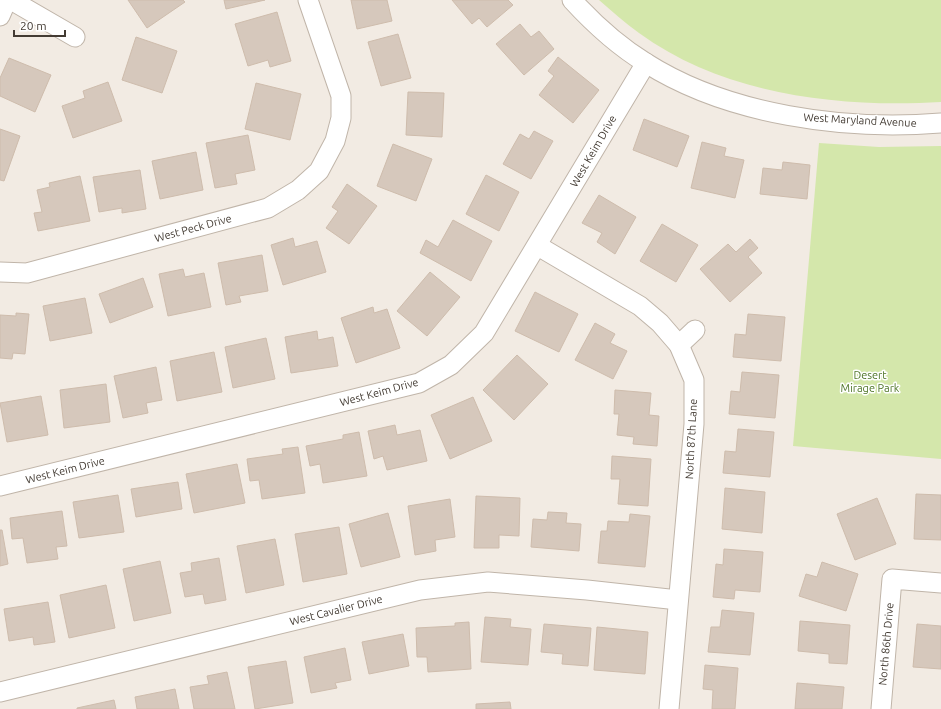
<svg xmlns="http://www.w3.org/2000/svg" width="941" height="709" viewBox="0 0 941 709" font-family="Ubuntu,sans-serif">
	<rect width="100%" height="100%" fill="#f2ebe3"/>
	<g fill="#d4e7ab">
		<path d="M 599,0 L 941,0 L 941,102 C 839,108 724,95 639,33 C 625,23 612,11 599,0 Z"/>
		<polygon points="819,143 879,147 941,146 941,459 793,446"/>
	</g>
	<g fill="#d6c8bc" stroke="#cebcac">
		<polygon points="128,0 183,0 185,2 147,28"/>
		<polygon points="224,0 265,0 226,9"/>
		<polygon points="351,0 387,0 392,21 357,29"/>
		<polygon points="452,0 508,0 513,5 487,27 479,18 472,24"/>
		<polygon points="277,12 291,61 270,67 268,60 248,66 235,24"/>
		<polygon points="520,24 531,37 539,31 554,49 524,75 496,44"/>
		<polygon points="398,34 411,78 381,86 368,42"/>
		<polygon points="136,37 177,51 162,93 122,80"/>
		<polygon points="558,57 599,90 573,123 539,95 554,76 548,71"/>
		<polygon points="9,58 51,75 35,112 0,96 0,78"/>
		<polygon points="108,82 122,121 73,138 62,106 85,98 83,91"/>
		<polygon points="256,83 301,94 290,140 245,129"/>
		<polygon points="408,92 444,93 442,137 406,135"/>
		<polygon points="644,119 689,136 677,167 633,150"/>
		<polygon points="0,129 20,136 4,181 0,180"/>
		<polygon points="534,131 553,141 531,179 503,164 520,134 529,139"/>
		<polygon points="248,135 255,170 235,174 237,184 215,188 206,143"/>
		<polygon points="702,142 726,148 724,156 744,160 735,198 691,188"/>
		<polygon points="393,144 432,159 416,201 377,186"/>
		<polygon points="196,152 203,190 160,199 152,161"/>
		<polygon points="783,162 810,165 807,199 760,194 763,168 782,170"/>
		<polygon points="140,170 146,209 122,213 122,208 99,212 93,177"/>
		<polygon points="486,175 519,192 499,231 466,214"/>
		<polygon points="80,176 90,221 38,231 34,213 42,212 37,190 50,187 49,183"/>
		<polygon points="347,184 377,206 349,244 326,228 338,211 332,207"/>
		<polygon points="599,195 636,217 615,254 597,242 602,233 582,223"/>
		<polygon points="453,220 492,241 471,281 420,253 426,240 438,247"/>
		<polygon points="662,224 698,245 676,282 640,261"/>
		<polygon points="293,238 295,247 317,241 326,272 283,285 271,245"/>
		<polygon points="750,239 758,248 748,257 762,273 730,302 700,269 728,244 736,252"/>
		<polygon points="262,255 268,291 239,296 241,302 226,305 218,263"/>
		<polygon points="183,269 185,277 204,273 211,307 168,316 159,274"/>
		<polygon points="430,272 460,297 427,336 397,311"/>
		<polygon points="143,278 153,307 110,323 99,294"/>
		<polygon points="535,292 578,314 559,352 515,331"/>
		<polygon points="85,298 92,333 50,341 43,306"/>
		<polygon points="373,307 374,313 387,309 400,348 356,363 341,318"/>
		<polygon points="16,313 29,314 25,354 13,353 12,359 0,358 0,315 16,316"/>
		<polygon points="748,314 785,317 781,361 733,357 735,334 746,335"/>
		<polygon points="595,323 615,334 610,343 627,351 613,379 575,360"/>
		<polygon points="317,331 318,340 333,337 338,366 291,373 285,337"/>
		<polygon points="266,338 275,379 233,388 225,347"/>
		<polygon points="214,352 222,392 177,401 170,361"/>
		<polygon points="517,355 548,384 514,420 483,390"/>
		<polygon points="156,367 162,400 146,403 148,413 123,418 114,376"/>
		<polygon points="742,372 779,375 775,418 729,414 731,391 740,392"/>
		<polygon points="106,384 110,422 64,428 60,390"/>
		<polygon points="615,390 651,393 649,415 659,416 657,446 633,444 634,437 617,435 619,414 614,414"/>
		<polygon points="41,396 48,435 7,442 0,403"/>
		<polygon points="473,397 492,441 450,459 431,415"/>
		<polygon points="395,425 397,435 420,430 427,461 387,470 383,456 374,459 368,431"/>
		<polygon points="738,429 774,432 770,477 723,473 725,451 736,452"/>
		<polygon points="359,432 367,476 323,483 320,464 310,466 306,446 343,439 343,435"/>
		<polygon points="298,447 305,493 262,499 259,480 250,481 247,459 283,454 282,449"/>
		<polygon points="612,456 651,459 648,506 618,504 620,479 611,479"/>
		<polygon points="237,464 245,503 194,513 186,474"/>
		<polygon points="178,482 182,509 136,517 131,489"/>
		<polygon points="725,488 765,492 762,533 722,529"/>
		<polygon points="916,494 941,495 941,540 914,539"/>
		<polygon points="118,495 124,532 79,538 73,502"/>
		<polygon points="476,496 520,498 519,536 499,535 499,548 474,548"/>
		<polygon points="877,498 896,544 855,560 837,514"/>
		<polygon points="450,499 455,537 435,540 436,551 415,555 408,506"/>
		<polygon points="62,511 67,546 56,547 58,559 27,563 23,538 12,539 10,518"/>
		<polygon points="548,512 567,513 566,523 581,524 579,551 531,547 533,519 547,520"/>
		<polygon points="388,513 400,557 361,567 349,524"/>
		<polygon points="630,514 650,516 645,567 598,563 601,531 607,531 608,521 629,522"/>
		<polygon points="339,527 347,574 303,582 295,534"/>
		<polygon points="0,530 2,530 8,564 0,566"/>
		<polygon points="275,539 284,585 246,593 237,546"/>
		<polygon points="724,549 763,552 760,592 735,590 734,599 713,597 716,564 723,565"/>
		<polygon points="219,558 226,600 205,604 203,594 185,597 180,573 192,571 191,563"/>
		<polygon points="160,561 171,613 134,621 123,569"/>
		<polygon points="822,562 858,574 846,611 799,596 806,574 817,577"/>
		<polygon points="106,585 115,628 69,638 60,595"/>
		<polygon points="48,602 55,642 34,645 33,637 9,641 4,609"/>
		<polygon points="722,610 754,613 750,655 708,652 711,627 720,627"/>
		<polygon points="485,617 511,619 510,627 531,629 528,665 481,662"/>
		<polygon points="800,621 850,625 847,664 829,663 829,654 798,651"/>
		<polygon points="469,622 471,669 428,672 427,657 417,657 416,628 455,626 455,623"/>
		<polygon points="544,624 591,628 588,666 562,664 563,654 541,652"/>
		<polygon points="917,624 941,626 941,669 913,667"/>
		<polygon points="597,627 648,632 645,674 594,670"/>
		<polygon points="403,634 409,666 369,674 362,642"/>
		<polygon points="345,648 351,680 335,683 337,688 311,693 304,657"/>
		<polygon points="286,661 293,703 255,709 248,667"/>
		<polygon points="705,665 738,668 735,709 712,709 713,690 703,689"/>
		<polygon points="227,672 235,709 194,709 190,687 209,684 207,676"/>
		<polygon points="797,683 844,687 842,709 795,709"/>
		<polygon points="175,689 179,709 137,709 135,697"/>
		<polygon points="114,700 116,709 77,709 77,708"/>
		<polygon points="510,702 511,709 476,709 476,704"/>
	</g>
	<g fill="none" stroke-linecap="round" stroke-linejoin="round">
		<g stroke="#c0b5a9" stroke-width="21">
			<g id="street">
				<polyline points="11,0 75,37"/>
				<path d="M 572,0 C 594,24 618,46 646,63 C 728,115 845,131 941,123"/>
				<polyline points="0,16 7,0"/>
				<polyline points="538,246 640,306 660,323 679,345 694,380 694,424 669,709"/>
				<polyline points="0,272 27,273 268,208 298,190 319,171 335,141 341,118 341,96 308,0"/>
				<polyline points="679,345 695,330"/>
				<polyline points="0,486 419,383 451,365 484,333 646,63"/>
				<polyline points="0,692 420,590 488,582 587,590 678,600"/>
				<polyline points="881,709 892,579 941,583"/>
			</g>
		</g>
		<use href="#street" stroke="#fff" stroke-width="19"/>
	</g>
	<g text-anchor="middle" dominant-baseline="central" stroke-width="3" stroke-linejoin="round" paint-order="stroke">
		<g font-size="11" fill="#433b33" stroke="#fff">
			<text transform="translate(860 120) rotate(3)">West Maryland Avenue</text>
			<text transform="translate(593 151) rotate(-60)">West Keim Drive</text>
			<text transform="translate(193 228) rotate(-15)">West Peck Drive</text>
			<text transform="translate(379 392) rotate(-15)">West Keim Drive</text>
			<text transform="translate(691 439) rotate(-87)">North 87th Lane</text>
			<text transform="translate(65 470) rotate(-14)">West Keim Drive</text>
			<text transform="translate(336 610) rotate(-14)">West Cavalier Drive</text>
			<text transform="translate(886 644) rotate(-85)">North 86th Drive</text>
		</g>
		<g font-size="11" fill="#4e7527" stroke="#fff">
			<text x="870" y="375">Desert<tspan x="870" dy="13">Mirage Park</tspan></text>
		</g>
	</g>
	<path d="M14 30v6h51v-6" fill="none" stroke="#433b33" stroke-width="2"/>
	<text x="20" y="30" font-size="12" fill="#433b33" stroke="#ffffff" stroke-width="3" paint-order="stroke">20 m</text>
</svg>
